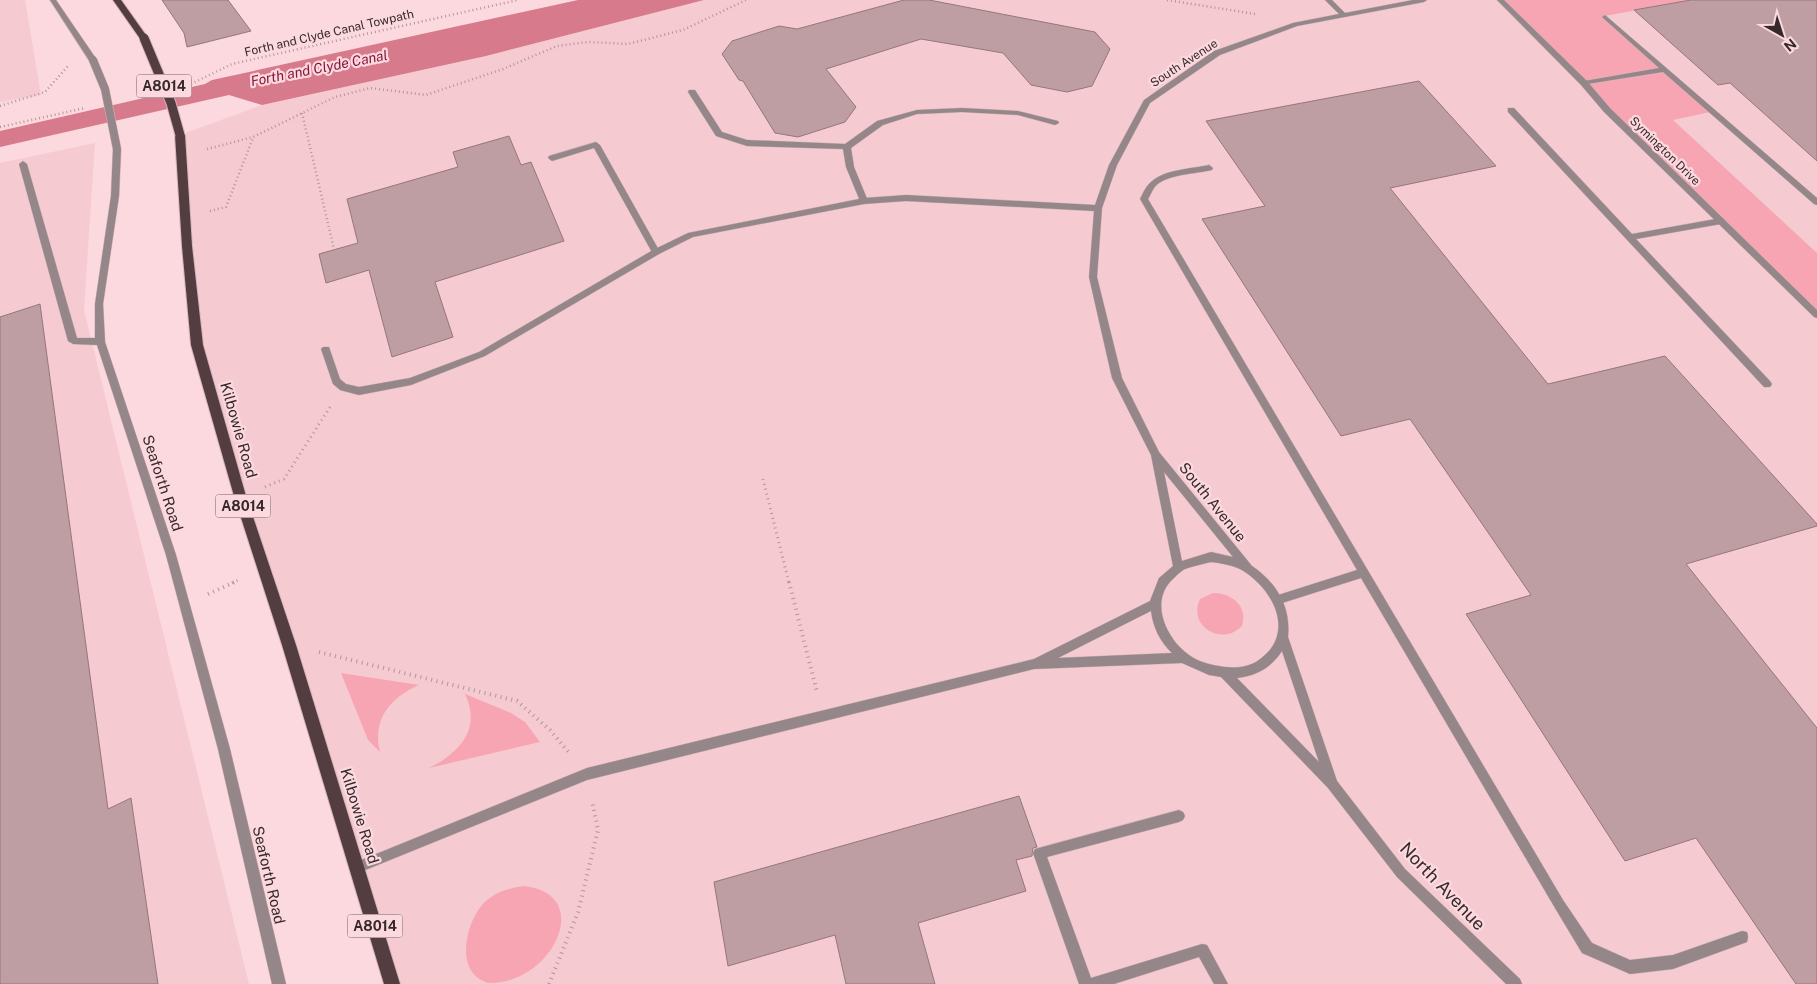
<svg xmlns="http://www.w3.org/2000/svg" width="1817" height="984" viewBox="0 0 1817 984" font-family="'Public Sans',sans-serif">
	<rect width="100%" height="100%" fill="#fcd9de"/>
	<g fill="#f5cbd1">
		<polygon points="0,0 25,0 41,95 0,102"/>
		<polygon points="704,0 1817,0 1817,984 392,984 197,345 180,135 262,105 486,56"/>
		<polygon points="95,143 84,310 249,984 0,984 0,163"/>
	</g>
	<g fill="#f8a5b3">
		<polygon points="1500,0 1691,0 1605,16 1715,111 1673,120 1817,253 1817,315"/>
		<path d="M 1213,593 C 1232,593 1248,606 1242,626 C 1222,647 1187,626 1200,599 Z"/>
		<path d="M 341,673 L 419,685 C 390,698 372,719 380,752 L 368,740 Z"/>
		<path d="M 465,694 L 511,713 L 525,722 L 540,742 L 429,768 C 459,753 482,729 465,694 Z"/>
		<path d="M 523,886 C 596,893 553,984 489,983 C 454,974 465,925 482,905 C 493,893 508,888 523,886 Z"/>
	</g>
	<polygon fill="#d77a8c" points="578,0 704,0 486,56 262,105 229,95 0,147 0,131 205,84 212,80"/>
	<g fill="#bf9ea3" stroke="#95767a">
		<polygon points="162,0 228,0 251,31 187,47 184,33"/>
		<polygon points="904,0 929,0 1095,32 1110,49 1092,86 1067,92 1031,85 1003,53 921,39 826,69 856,107 845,122 798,137 775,133 743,81 739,80 722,54 732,41 779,26 797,29"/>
		<polygon points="1691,0 1817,0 1817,161 1730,83 1718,85 1634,10"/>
		<polygon points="1419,81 1496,166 1390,188 1548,384 1665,356 1817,524 1817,526 1686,564 1817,728 1817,984 1796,984 1696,838 1625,861 1466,614 1531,595 1410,419 1341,436 1202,219 1265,206 1206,121"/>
		<polygon points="509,136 521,165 531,162 564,241 435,282 453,337 392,357 369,270 326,283 319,254 358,243 347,199 458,167 453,152"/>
		<polygon points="40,304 108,809 131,798 158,984 0,984 0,317"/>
		<polygon points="1019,796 1037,847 1033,848 1032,856 1016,860 1026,891 918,923 935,984 846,984 835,935 728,966 714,882"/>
	</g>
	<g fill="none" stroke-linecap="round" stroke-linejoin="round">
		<g stroke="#d4b6ba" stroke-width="1">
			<g id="lane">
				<polygon points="50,0 56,0 97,60 96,62 90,62"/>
				<polygon points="1605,15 1817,198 1817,205 1814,204 1663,72 1581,85 1581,81 1584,81 1659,68 1603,18 1602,17"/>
				<polygon points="689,90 695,90 722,132 747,140 845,144 877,121 917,110 962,108 1018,111 1058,121 1059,123 1055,125 1018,115 962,112 917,114 883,125 851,148 854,167 868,201 864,204 860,201 846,167 843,149 747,146 716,136 688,92"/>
				<polygon points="1508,108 1514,108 1632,234 1721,218 1724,219 1725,221 1721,224 1636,239 1770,381 1772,384 1770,387 1764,387 1508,112"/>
				<polygon points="596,142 600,145 660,252 659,254 653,254 594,148 552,161 548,158 549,156"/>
				<polygon points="117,146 121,149 119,196 103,304 105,342 176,555 230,749 286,984 272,984 218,749 166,555 97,345 73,344 68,341 19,164 23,161 27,164 77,338 95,338 95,304 111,196 113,149"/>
				<path d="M 1209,165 L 1213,168 L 1212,170 C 1196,174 1164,174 1154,188 C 1152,191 1150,196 1148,199 L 1563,900 L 1592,943 L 1630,960 L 1673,955 L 1742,931 L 1747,932 L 1748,937 L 1747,942 L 1673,969 L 1630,974 L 1582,953 L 1555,908 L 1361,578 L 1279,604 L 1275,602 L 1274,599 L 1275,596 L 1357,570 L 1140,199 C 1143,193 1146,186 1151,182 C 1165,169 1191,169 1209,165 Z"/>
				<polygon points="1179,810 1183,812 1185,816 1183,820 1179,822 1047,857 1091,978 1202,944 1207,945 1228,984 1214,984 1199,957 1114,984 1079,984 1033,853 1035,849"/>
			</g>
		</g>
		<g stroke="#d4b6ba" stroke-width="1">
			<g id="street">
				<path d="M 1325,0 L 1332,0 L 1345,13 L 1413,0 L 1427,0 L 1424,2 L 1297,26 L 1220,55 L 1150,103 L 1117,165 L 1102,208 L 1097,277 L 1122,378 L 1159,452 L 1252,566 C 1277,583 1291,607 1288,637 L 1337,781 L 1405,869 L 1520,979 L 1522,984 L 1506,984 L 1397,877 L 1328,788 L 1221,677 L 1209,675 L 1182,663 L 1034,669 L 587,780 L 358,873 L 354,871 L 352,867 L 354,863 L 587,768 L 1034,659 L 1150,601 L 1159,578 L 1173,566 L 1151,455 L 1112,378 L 1089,277 L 1094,211 L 906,201 L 864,204 L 693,237 L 659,254 L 485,356 L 411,385 L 359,395 L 340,390 L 333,384 L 321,349 L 323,347 L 329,347 L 340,379 L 346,384 L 359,387 L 410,378 L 479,352 L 653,250 L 688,233 L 864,198 L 906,195 L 1095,205 L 1109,165 L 1144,100 L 1214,51 L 1293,23 L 1339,14 ZM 1164,472 L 1233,557 L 1211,552 L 1182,561 ZM 1211,562 C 1221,563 1231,565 1240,569 C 1267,584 1293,622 1269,651 C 1256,665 1244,669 1225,667 C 1212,665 1200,663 1189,655 C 1166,639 1148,600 1174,578 C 1177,575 1181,571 1185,569 C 1193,566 1203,564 1211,562 ZM 1151,611 C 1153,627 1160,642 1172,653 L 1058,658 ZM 1282,651 L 1319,762 L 1237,678 C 1256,676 1271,668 1282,651 Z"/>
				<polygon points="1497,0 1504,0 1587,81 1610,108 1817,310 1817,318 1814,317 1604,112 1581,85"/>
			</g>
		</g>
		<g stroke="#d4b6ba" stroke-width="2">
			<g id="primary">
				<polygon points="113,0 121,0 148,38 147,40 141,40"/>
				<polygon points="180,132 185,135 192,246 203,345 246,496 296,645 400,984 384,984 282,645 234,496 191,345 182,246 175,135"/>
			</g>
		</g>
		<g stroke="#b1969a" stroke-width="2.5" stroke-dasharray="1 3" stroke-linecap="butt">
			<polyline points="1167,0 1255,14"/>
			<polyline points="191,84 232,64 518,0"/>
			<polyline points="0,106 45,92 68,66"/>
			<polyline points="302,113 334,249"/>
			<polyline points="0,127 85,108"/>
			<polyline points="207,149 253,137 335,97 370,88 426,95 503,69 557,46 588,42 628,44 683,30 746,0"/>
			<polyline points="210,211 226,207 253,138"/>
		</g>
		<g stroke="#b1969a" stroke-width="3" stroke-dasharray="1 4" stroke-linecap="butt">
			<polyline points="763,479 789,583"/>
			<polyline points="265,487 284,479 330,407"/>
			<polyline points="232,583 241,579"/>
		</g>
		<g stroke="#b1969a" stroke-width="4" stroke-dasharray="1 4.5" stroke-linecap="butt">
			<polyline points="789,582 817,692"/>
			<polyline points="208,594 235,582"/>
			<polyline points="319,652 517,701 550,730 570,754"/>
			<polyline points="549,984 578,912 598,830 592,801"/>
		</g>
		<use href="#lane" fill="#958789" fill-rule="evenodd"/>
		<use href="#street" fill="#958789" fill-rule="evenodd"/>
		<use href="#primary" fill="#543d41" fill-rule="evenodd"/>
		<g stroke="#d4b6ba" stroke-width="9" stroke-linecap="butt">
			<polyline id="lane-bridge" points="93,60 105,89 117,149"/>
		</g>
		<g stroke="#d4b6ba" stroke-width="11" stroke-linecap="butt">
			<polyline id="primary-bridge" points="144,38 171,103 180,135"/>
		</g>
		<use href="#lane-bridge" stroke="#958789" stroke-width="8"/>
		<use href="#primary-bridge" stroke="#543d41" stroke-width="9"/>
	</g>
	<g text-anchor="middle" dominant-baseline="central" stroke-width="4.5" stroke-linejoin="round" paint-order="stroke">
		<g font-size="12" fill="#36292b" stroke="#fcd9de">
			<text transform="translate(329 33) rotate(-13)">Forth and Clyde Canal Towpath</text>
			<text transform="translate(1184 63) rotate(-33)">South Avenue</text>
			<text transform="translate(1665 151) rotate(44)">Symington Drive</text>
		</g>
		<g font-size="14" font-style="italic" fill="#86163a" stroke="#fcd9de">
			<text transform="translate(319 68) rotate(-11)">Forth and Clyde Canal</text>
		</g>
		<g fill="#fcd9de" stroke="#715e61" stroke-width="1">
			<rect x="136.5" y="74.5" width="55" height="23" rx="4"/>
			<rect x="215.5" y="494.5" width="55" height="23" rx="4"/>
			<rect x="347.5" y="914.5" width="55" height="23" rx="4"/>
		</g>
		<g font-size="14" font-weight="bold" fill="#36292b">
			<text x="164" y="86">A8014</text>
			<text x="243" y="506">A8014</text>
			<text x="375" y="926">A8014</text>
		</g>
		<g font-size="15" fill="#36292b" stroke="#fcd9de">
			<text transform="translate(239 430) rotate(74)">Kilbowie Road</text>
			<text transform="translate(163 483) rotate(72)">Seaforth Road</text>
			<text transform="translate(1213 502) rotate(51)">South Avenue</text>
			<text transform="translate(360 816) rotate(73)">Kilbowie Road</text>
			<text transform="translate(269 875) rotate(77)">Seaforth Road</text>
		</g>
		<g font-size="18" fill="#36292b" stroke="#fcd9de">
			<text transform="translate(1443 886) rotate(46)">North Avenue</text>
		</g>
	</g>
	<g transform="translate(1782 35) rotate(141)" stroke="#fcd9de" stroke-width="4" paint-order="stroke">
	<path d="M0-4L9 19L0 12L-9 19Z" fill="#36292b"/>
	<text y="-8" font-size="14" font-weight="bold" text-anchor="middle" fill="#36292b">N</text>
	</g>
</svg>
